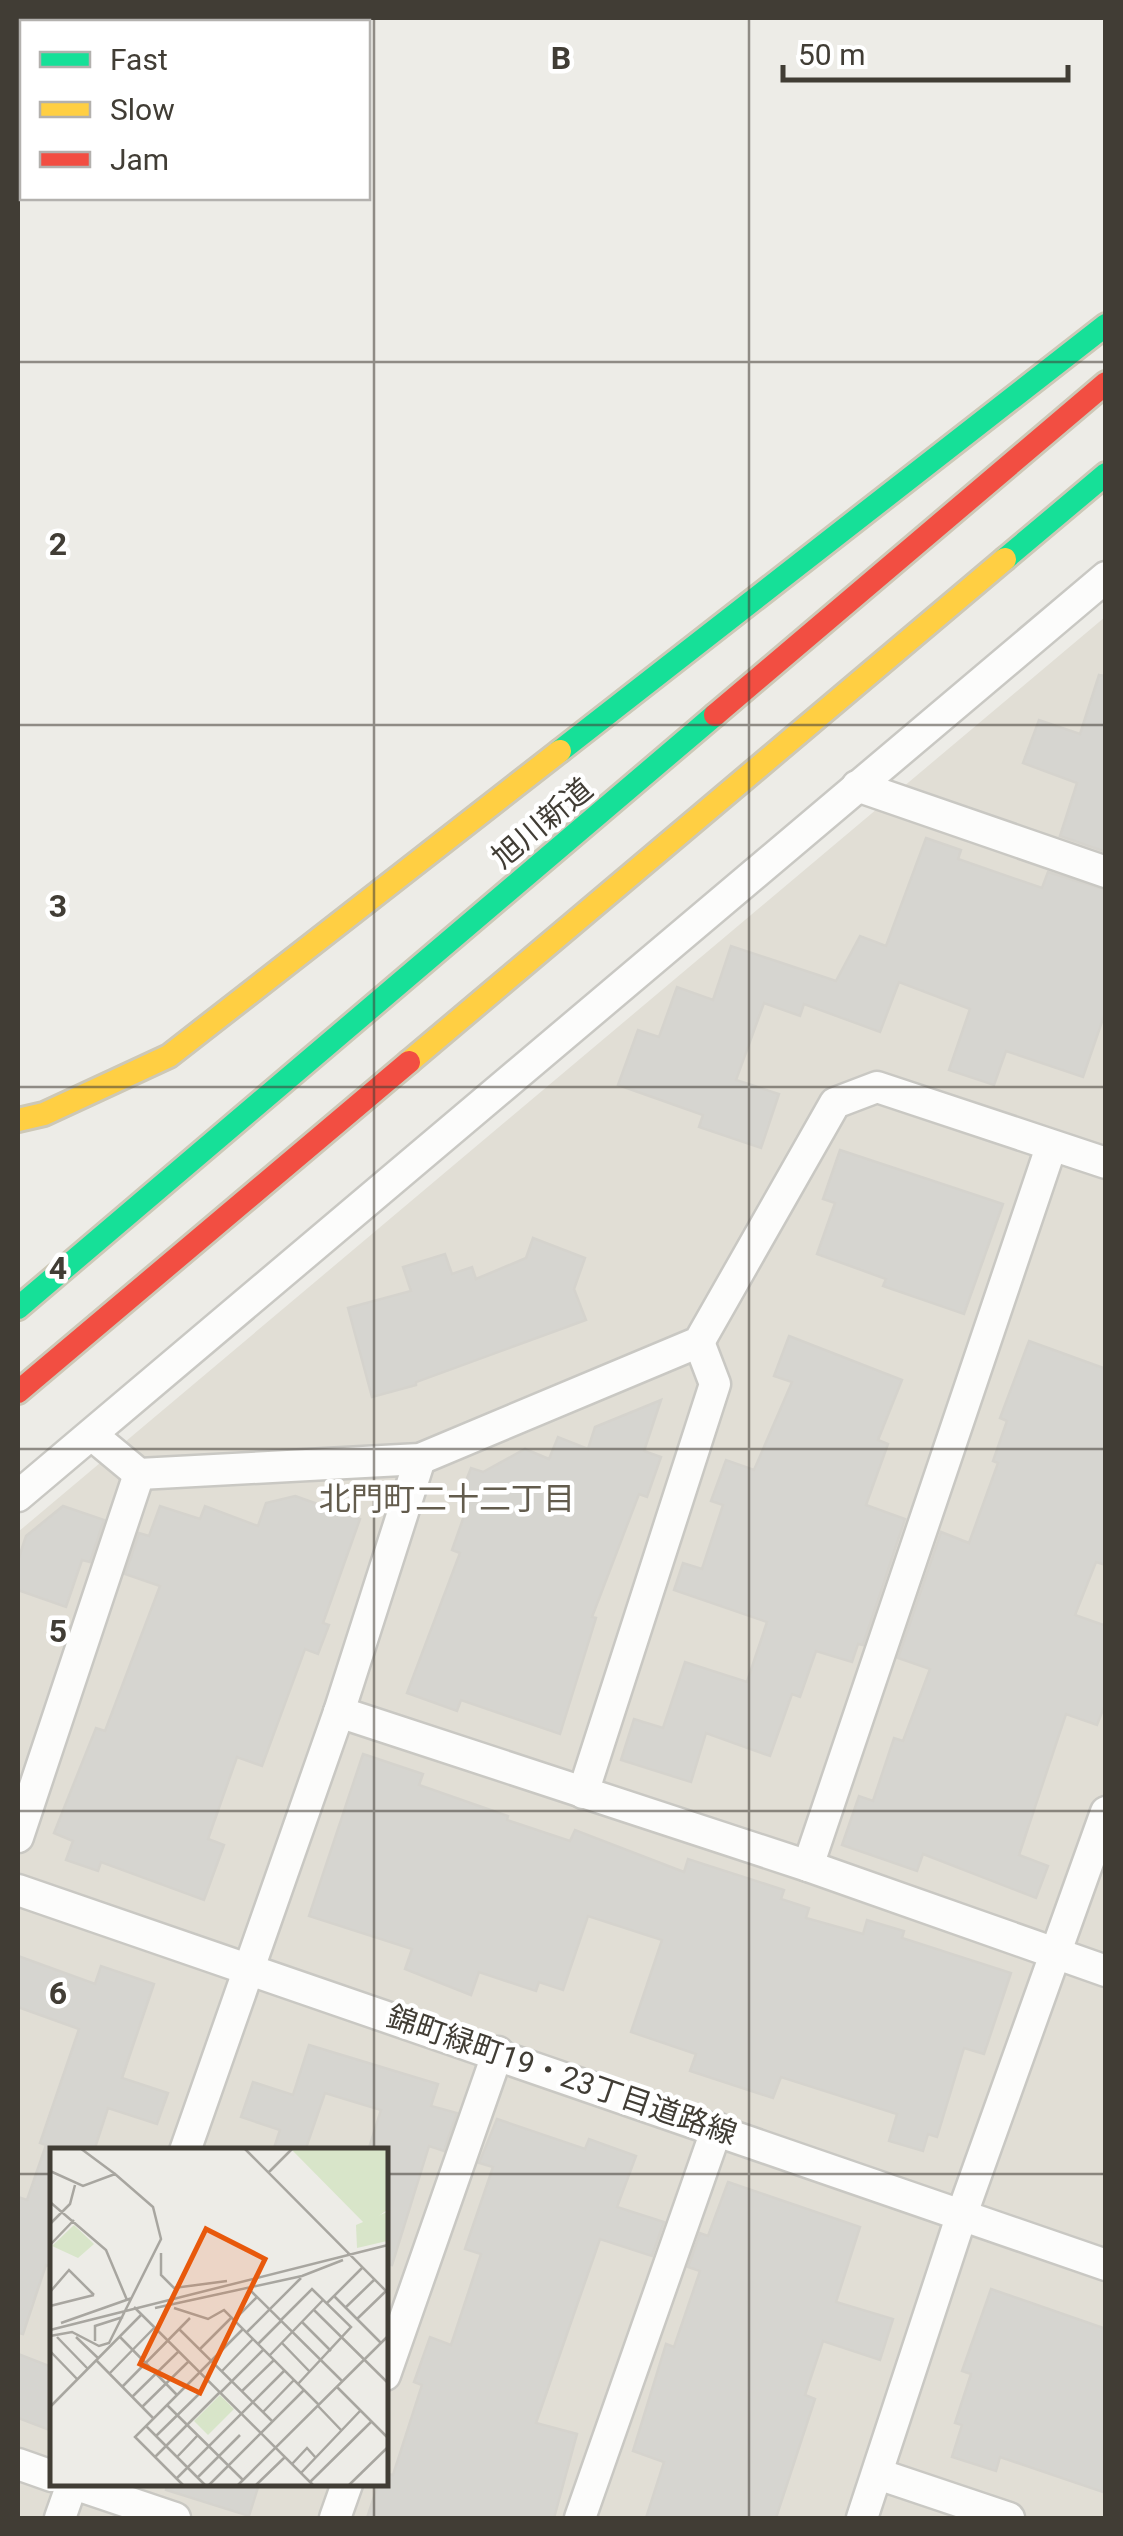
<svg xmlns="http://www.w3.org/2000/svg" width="1123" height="2536" viewBox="0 0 1123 2536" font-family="Roboto,'Noto Sans JP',sans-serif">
	<rect width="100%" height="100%" fill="#edece7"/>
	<path fill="#e1ded5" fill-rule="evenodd" d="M 1105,617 L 1105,2518 L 18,2518 L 18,1532 ZM 52,2151 L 385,2151 L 385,2484 L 52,2484 Z"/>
	<g fill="#d6d5d0" stroke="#d5d3cd" stroke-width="2.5">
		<polygon points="1099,675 1106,676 1106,852 1060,836 1077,783 1023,763 1039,720 1080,734"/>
		<polygon points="926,838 961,850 958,859 1042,888 1048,872 1106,890 1106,1010 1083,1077 1006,1051 994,1085 949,1070 970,1009 899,982 880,1032 804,1004 800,1016 764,1003 736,1080 779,1094 761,1148 699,1127 703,1115 618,1085 638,1030 659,1037 677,987 713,1000 731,946 836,981 860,936 886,946"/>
		<polygon points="840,1150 1003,1204 964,1314 883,1286 886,1279 817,1254 835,1203 823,1199"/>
		<polygon points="533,1238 585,1258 574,1289 586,1320 416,1382 416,1385 372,1397 348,1308 411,1291 403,1267 445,1254 452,1274 472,1267 476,1279 526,1258"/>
		<polygon points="789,1336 902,1380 878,1440 888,1444 866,1505 905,1519 863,1645 858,1644 852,1662 816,1651 800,1697 792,1694 770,1756 706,1733 691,1782 621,1760 634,1719 663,1728 685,1662 747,1682 767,1622 674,1590 683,1563 702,1569 723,1505 711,1501 726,1460 754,1470 792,1382 774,1376"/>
		<polygon points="1029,1341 1106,1369 1106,1565 1096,1562 1075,1615 1106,1626 1106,1702 1097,1725 1066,1714 1019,1855 1048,1866 1036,1898 923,1854 917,1871 842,1845 859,1796 873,1801 894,1738 903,1741 930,1669 898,1658 941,1532 969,1543 998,1463 993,1461 1007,1421 1000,1418"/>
		<polygon points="661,1400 644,1451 661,1457 647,1497 639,1494 592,1617 596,1618 560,1734 461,1700 457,1711 407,1693 460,1553 452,1550 470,1499 460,1496 471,1468 483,1472 525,1449 549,1459 558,1437 588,1449 595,1427"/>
		<polygon points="295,1496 360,1519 323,1623 329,1625 318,1654 305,1649 262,1766 237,1757 208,1839 224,1845 204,1900 101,1862 98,1871 66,1860 73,1841 54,1833 96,1728 105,1731 160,1586 125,1574 139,1533 149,1536 160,1506 200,1519 205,1506 258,1526 266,1503"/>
		<polygon points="63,1506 104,1520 90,1562 82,1560 66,1607 18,1590 18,1560 26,1536"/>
		<polygon points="363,1754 423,1774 419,1785 508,1816 507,1820 570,1841 575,1830 684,1872 688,1859 784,1890 781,1899 809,1908 806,1918 863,1934 867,1920 904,1931 902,1938 1011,1973 984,2054 964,2048 937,2137 928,2134 923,2151 889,2141 897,2114 781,2077 773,2098 690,2071 696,2054 631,2032 662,1940 588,1916 563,1990 539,1982 536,1991 479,1972 471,1995 405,1969 412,1949 309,1916"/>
		<polygon points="18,1956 95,1984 101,1966 154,1984 122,2078 168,2093 157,2124 108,2108 94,2151 52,2151 52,2267 46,2265 23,2334 18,2333 18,2197 27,2200 46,2145 40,2143 79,2029 18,2007"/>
		<polygon points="309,2045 438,2084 431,2106 457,2113 444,2151 429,2146 392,2265 385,2264 385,2151 368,2151 381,2110 325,2093 305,2151 273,2151 280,2130 241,2117 253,2082 293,2095"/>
		<polygon points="497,2119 585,2149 589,2139 636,2156 617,2207 664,2222 652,2256 600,2239 536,2423 577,2434 554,2518 367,2518 378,2484 385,2484 385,2473 393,2475 422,2385 414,2382 430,2337 451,2345 481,2254 465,2249 493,2167 479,2163"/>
		<polygon points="728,2182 860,2227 836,2302 893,2319 880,2360 823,2341 805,2395 815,2399 776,2518 646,2518 664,2462 633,2451 666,2344 674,2347 700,2271 688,2267 700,2233 708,2236"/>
		<polygon points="991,2289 1106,2329 1106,2493 1000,2457 996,2471 952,2457 962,2425 955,2423 971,2374 962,2371"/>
		<polygon points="18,2354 52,2367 52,2431 18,2418"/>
		<polygon points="167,2484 259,2484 249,2516 166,2490"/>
	</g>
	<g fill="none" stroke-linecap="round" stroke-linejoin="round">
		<g stroke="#c9c8c3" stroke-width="35">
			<g id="street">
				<polyline points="857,786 1106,872"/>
				<polyline points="92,1435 139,1474 420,1459 699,1342 835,1103 877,1087 1106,1163"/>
				<polyline points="18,1496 1106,577"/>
				<polyline points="339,1712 808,1866 1106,1971"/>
				<polyline points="583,1793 715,1384 699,1342"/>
				<polyline points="18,1837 139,1474"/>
				<polyline points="808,1866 1051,1147"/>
				<polyline points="18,1890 1106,2265"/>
				<polyline points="185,2151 339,1712 420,1459"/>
				<polyline points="385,2375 498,2052"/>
				<polyline points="18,2464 52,2476"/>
				<polyline points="878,2474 1009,2518"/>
				<polyline points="74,2484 175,2518"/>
				<polyline points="60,2518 72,2484"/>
				<polyline points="335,2518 347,2484"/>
				<polyline points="580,2518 717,2128"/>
				<polyline points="862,2518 962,2214 1106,1812"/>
			</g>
		</g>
		<g stroke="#cdc8b7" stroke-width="28">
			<g id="fast">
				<polyline points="1005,559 1106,474"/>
				<polyline points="560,751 1106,325"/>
				<polyline points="18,1308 715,715"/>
			</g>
		</g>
		<g stroke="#cdc8b7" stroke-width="28">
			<g id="slow">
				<polyline points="409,1062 1005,559"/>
				<polyline points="18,1120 44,1114 169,1056 560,751"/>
			</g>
		</g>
		<g stroke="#cdc8b7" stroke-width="28">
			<g id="jam">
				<polyline points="715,715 1106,383"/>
				<polyline points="18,1392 409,1062"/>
			</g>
		</g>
		<use href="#street" stroke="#fcfcfb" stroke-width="30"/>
		<use href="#fast" stroke="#16e098" stroke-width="22"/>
		<use href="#slow" stroke="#ffcf43" stroke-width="22"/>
		<use href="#jam" stroke="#f24e42" stroke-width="22"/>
	</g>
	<path fill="none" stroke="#413d35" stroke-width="2.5" stroke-opacity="0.55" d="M 374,18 L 374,2151M 749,18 L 749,2518M 18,362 L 1106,362M 18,725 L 1106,725M 18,1087 L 1106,1087M 18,1449 L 1106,1449M 18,1811 L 1106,1811M 18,2174 L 52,2174M 385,2174 L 1106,2174M 374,2484 L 374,2518"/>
	<g text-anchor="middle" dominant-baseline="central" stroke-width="9" stroke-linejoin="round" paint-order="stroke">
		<g font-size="30" fill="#413d35" stroke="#fff">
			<text transform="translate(542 823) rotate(-40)">旭川新道</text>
			<text transform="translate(562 2075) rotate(19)">錦町緑町19・23丁目道路線</text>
		</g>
		<g font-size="32" fill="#635c4d" stroke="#fff">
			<text x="447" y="1499">北門町二十二丁目</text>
		</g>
	</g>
	<g transform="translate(50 2148)">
		<rect width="338" height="338" fill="#edece7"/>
		<path d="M 337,64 L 337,93 L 307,100 L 306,77 Z" fill="#d8e5c9"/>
		<path d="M 240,0 L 337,0 L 337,62 L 316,77 ZM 24,77 L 44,96 L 28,110 L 2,98 Z" fill="#d8e5c9"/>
		<path d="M 170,247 L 184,261 L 158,287 L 144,273 Z" fill="#d8e5c9"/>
		<path fill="none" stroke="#a8a6a0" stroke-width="2.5" d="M 30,0 L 65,26M 194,0 L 338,145M 0,23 L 33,38 L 65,26 L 103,59 L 111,91 L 59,195 L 49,198 L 22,184 L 0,188M 218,25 L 243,0M 0,54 L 56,102 L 77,152M 0,76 L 20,56 L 25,37M 0,97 L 24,72M 111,105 L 111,127 L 124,140 L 177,133M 199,141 L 292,233M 0,144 L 19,122 L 44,147M 284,148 L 331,195M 277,155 L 312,120M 0,158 L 44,147M 84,159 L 263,337M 105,160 L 252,128 L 293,112M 124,160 L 158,171 L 174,162 L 269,257M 295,160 L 324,132M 264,162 L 338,235M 307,171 L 336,143M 184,172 L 207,149M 231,172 L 262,141 L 301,179 L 248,236M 252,174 L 281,203M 11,175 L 82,150M 129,181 L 223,274M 0,182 L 338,97M 197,184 L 251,130M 7,189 L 38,221M 26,189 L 49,211M 70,189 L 127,247M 45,193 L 45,178 L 73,169M 232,195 L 260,224M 208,196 L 231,173M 150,201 L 182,169M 0,203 L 28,232M 220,207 L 273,152M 47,213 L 103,270M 172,223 L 203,191M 59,226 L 105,179M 72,239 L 140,170M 287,239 L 338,290M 192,243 L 224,212M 170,245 L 214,201M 82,249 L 129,203M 117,257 L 193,332M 268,258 L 291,282M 0,259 L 92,166M 92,259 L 139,213M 213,264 L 244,232M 96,278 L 155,337M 106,288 L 149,246M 105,309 L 170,244M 127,309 L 148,287M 242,316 L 257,300 L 266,310M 251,325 L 310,263M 147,330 L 190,287M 126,331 L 234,223M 260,334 L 321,274M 133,337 L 85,289 L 193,181M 159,337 L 254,242M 188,337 L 338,188M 206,337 L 235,309M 299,337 L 338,299"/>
		<path fill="#e8590c" fill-opacity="0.15" stroke="#e8590c" stroke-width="5" d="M 156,81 L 215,111 L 150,245 L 90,216 Z"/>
		<rect width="338" height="338" fill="none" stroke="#413d35" stroke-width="5"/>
	</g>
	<g font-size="32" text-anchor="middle" font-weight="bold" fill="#413d35" stroke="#fff" stroke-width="9" stroke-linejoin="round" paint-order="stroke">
		<text x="561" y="69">B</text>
		<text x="58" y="555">2</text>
		<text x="58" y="917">3</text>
		<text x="58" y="1279">4</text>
		<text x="58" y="1642">5</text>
		<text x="58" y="2004">6</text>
	</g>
	<rect width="1123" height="2536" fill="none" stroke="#413d35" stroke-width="40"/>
	<rect x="20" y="20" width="350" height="180" fill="#ffffff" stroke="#b3b1ae" stroke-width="2.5"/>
	<rect x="40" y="52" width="50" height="15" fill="#16e098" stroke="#b3b1ae" stroke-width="2.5"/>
	<text x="110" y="70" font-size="30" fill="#413d35">Fast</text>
	<rect x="40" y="102" width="50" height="15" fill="#ffcf43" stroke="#b3b1ae" stroke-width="2.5"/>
	<text x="110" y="120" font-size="30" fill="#413d35">Slow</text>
	<rect x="40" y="152" width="50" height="15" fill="#f24e42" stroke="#b3b1ae" stroke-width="2.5"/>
	<text x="110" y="170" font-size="30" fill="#413d35">Jam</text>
	<path d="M783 65v15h285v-15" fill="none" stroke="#413d35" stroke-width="5"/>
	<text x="798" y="65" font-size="30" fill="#413d35" stroke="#ffffff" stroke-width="8" paint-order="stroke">50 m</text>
</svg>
